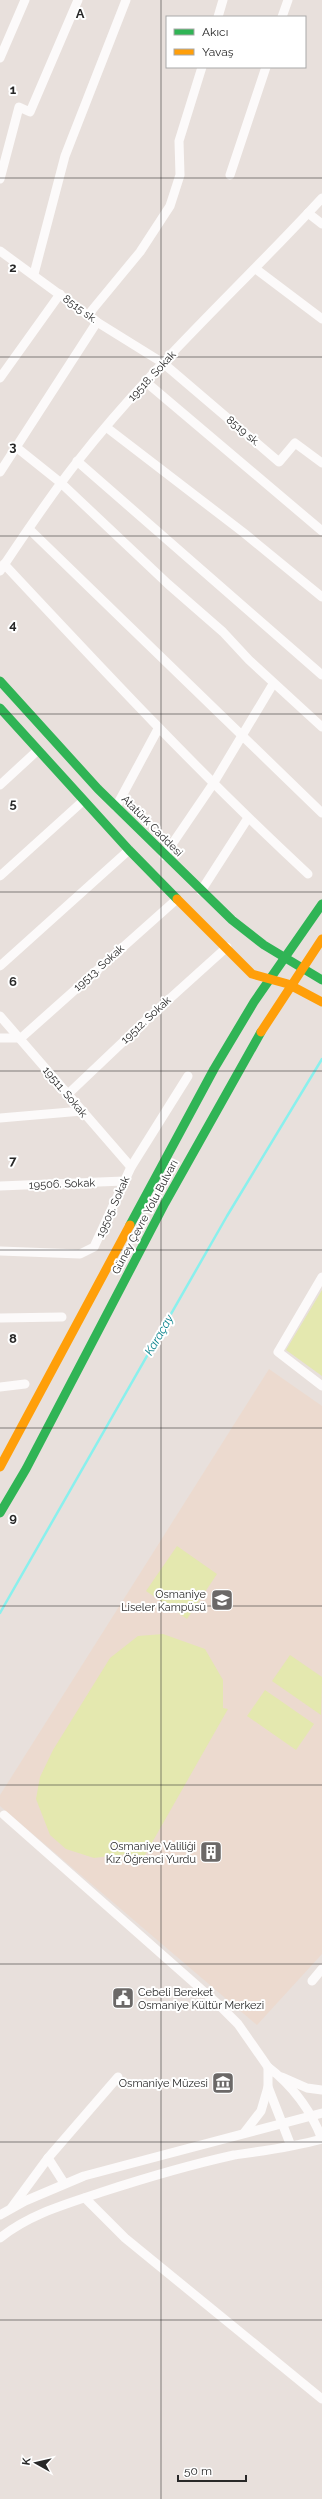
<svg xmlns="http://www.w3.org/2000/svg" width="322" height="2499" viewBox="0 0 322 2499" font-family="Raleway,sans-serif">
	<rect width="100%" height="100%" fill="#e8e0dc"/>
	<polygon fill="#ecdacf" points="269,1369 322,1406 322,1954 257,2025 0,1806 0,1795"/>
	<g fill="#e4e8af">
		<polygon points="322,1290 322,1376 286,1350"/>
		<polygon points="177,1546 217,1574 187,1619 146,1591"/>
		<polygon points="163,1634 205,1649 223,1680 223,1708 228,1709 141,1862 127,1854 94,1858 66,1849 50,1835 36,1799 40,1777 53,1750 110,1658 138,1636"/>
		<polygon points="290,1655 322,1677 321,1715 272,1681"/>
		<polygon points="265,1690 314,1724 296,1750 247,1716"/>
	</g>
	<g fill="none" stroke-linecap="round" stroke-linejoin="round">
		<polyline stroke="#8af0ed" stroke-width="2.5" points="0,1613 227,1216 322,1059"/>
		<g stroke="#fcfafa" stroke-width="9">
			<polyline points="218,17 223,0"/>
			<polyline points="282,17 288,0"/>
			<polyline points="0,58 25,0"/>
			<polyline points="230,175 266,67"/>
			<polyline points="0,179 19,107 30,112 78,0"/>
			<polyline points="308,213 322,224"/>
			<polyline points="0,251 97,322 163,363 279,462 295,443 322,463"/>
			<polyline points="256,269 322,319"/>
			<polyline points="34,274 65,156 126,0"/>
			<polyline points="88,315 140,252 170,206 180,175 179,141 202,67"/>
			<polyline points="0,378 60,294"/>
			<polyline points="146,382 322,531"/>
			<polyline points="106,427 244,533 322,597"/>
			<polyline points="16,447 61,483 168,584 223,632 249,660 322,727"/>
			<polyline points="77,461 322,675"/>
			<polyline points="0,472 97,322"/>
			<polyline points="29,529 322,813"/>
			<path d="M 4,564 C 103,670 202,776 308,874"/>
			<path d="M 0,571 C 25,534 49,497 77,462 C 151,367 241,286 322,198"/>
			<polyline points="0,785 38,750"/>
			<polyline points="116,807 158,729"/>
			<polyline points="164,856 213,784 273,684"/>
			<polyline points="0,876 83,801"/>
			<polyline points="201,891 248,818"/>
			<polyline points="0,966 129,850"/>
			<polyline points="0,1016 131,1167"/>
			<polyline points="0,1038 21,1038 177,899"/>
			<polyline points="67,1095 146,1020 227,947"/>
			<polyline points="0,1118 82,1111"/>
			<polyline points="0,1186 124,1181"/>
			<polyline points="0,1251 80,1254 94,1247 131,1167 188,1076"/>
			<polyline points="322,1277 278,1352 322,1386"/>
			<polyline points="0,1318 62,1317"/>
			<polyline points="0,1387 25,1384"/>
			<polyline points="4,1815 218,2004 238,2024 268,2067"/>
			<polyline points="312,1981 322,1969"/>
			<polyline points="282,2077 307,2088 322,2090"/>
			<polyline points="244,2133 261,2111 268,2087"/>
			<polyline points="48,2158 118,2077"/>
			<polyline points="85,2198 125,2238 322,2399"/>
			<polyline points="12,2207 48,2158 64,2183"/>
			<polyline points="0,2215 25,2201 84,2176 322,2113"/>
			<path d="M 0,2238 C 30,2214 66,2204 102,2192 C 145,2178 189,2165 234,2155 C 263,2151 293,2147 322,2139 C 311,2111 293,2086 268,2067 L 268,2087 L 291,2146"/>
		</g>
		<g stroke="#30b455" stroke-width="9">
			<polyline points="0,681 98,789 232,920 264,945 322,980"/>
			<polyline points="0,708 129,850 177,899"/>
			<polyline points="130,1225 214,1069 254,1002 322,904"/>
			<polyline points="0,1513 26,1469 165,1203 261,1032"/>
		</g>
		<g stroke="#ff9f0a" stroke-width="9">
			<polyline points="177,899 252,974 288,984 322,1002"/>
			<polyline points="261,1032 322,939"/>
			<polyline points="0,1467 130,1225"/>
		</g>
	</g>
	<path fill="none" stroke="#282828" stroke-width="1" stroke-opacity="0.55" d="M 161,0 L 161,2499M 0,178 L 322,178M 0,357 L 322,357M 0,536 L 322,536M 0,714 L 322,714M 0,892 L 322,892M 0,1071 L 322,1071M 0,1250 L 322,1250M 0,1428 L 322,1428M 0,1606 L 322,1606M 0,1785 L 322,1785M 0,1964 L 322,1964M 0,2142 L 322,2142M 0,2320 L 322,2320"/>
	<defs>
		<g id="school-square" transform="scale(1.15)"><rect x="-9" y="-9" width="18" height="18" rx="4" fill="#6b6867" stroke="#fff"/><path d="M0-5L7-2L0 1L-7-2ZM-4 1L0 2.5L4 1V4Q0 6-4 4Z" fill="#fff"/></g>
		<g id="building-square" transform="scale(1.15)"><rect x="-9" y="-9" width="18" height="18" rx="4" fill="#6b6867" stroke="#fff"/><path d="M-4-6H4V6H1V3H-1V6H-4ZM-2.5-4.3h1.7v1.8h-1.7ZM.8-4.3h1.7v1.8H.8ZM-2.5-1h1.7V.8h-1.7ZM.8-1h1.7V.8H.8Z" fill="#fff"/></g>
		<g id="civic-square" transform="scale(1.15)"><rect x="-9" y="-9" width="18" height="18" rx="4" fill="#6b6867" stroke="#fff"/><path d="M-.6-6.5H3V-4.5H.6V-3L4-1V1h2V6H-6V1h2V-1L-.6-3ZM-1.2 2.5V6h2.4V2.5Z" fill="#fff"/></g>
		<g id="museum-square" transform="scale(1.15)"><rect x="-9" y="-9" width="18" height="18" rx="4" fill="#6b6867" stroke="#fff"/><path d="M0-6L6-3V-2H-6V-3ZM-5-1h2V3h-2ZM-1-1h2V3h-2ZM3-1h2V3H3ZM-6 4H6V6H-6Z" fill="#fff"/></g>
	</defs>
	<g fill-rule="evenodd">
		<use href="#school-square" x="222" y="1600"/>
		<use href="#building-square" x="211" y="1852"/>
		<use href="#civic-square" x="123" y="1998"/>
		<use href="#museum-square" x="223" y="2083"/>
	</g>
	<g text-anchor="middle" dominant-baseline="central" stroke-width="4" stroke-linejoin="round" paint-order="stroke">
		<g font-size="11" fill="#282828" stroke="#fff">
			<text transform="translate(80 309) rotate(36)">8515 sk.</text>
			<text transform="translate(152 376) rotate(-47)">19518. Sokak</text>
			<text transform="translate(243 431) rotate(40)">8519 sk.</text>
			<text transform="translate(152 826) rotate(45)">Atatürk Caddesi</text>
			<text transform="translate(99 968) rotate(-42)">19513. Sokak</text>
			<text transform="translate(146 1020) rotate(-43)">19512. Sokak</text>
			<text transform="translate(65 1092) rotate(50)">19511. Sokak</text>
			<text transform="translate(62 1184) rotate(-2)">19506. Sokak</text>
			<text transform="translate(113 1207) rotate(-66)">19505. Sokak</text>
			<text transform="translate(145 1217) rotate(-62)">Güney Çevre Yolu Bulvarı</text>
		</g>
		<g font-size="11" fill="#282828" stroke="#fff" text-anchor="end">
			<text x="206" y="1594">Osmaniye<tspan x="206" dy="13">Liseler Kampüsü</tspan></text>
			<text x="196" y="1846">Osmaniye Valiliği<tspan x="196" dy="13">Kız Öğrenci Yurdu</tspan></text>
			<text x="138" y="1992" text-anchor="start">Cebeli Bereket<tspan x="138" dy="13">Osmaniye Kültür Merkezi</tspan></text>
			<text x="208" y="2083">Osmaniye Müzesi</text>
		</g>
		<g font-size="12" font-style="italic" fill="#06828b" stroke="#fff">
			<text transform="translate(159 1335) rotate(-60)">Karaçay</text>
		</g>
	</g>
	<g font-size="13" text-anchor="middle" font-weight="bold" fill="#282828" stroke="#fff" stroke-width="4" stroke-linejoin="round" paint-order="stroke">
		<text x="80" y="18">A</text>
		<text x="13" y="94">1</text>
		<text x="13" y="272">2</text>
		<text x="13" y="451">3</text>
		<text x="13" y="629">4</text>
		<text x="13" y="808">5</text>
		<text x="13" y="986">6</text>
		<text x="13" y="1165">7</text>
		<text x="13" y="1343">8</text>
		<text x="13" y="1522">9</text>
	</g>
	<rect x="166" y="16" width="140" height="52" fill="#ffffff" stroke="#a9a9a9"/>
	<rect x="174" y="29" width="20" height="6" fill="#30b455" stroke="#a9a9a9"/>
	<text x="202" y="36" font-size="12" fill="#282828">Akıcı</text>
	<rect x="174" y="49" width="20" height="6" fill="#ff9f0a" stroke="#a9a9a9"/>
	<text x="202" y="56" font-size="12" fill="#282828">Yavaş</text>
	<g transform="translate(36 2463) rotate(278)" stroke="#ffffff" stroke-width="3" paint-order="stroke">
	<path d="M0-3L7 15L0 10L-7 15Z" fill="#282828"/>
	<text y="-6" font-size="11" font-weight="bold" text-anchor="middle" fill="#282828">K</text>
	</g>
	<path d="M178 2475v6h68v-6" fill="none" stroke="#282828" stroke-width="2"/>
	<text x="184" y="2475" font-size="12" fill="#282828" stroke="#ffffff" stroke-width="3" paint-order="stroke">50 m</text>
</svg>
